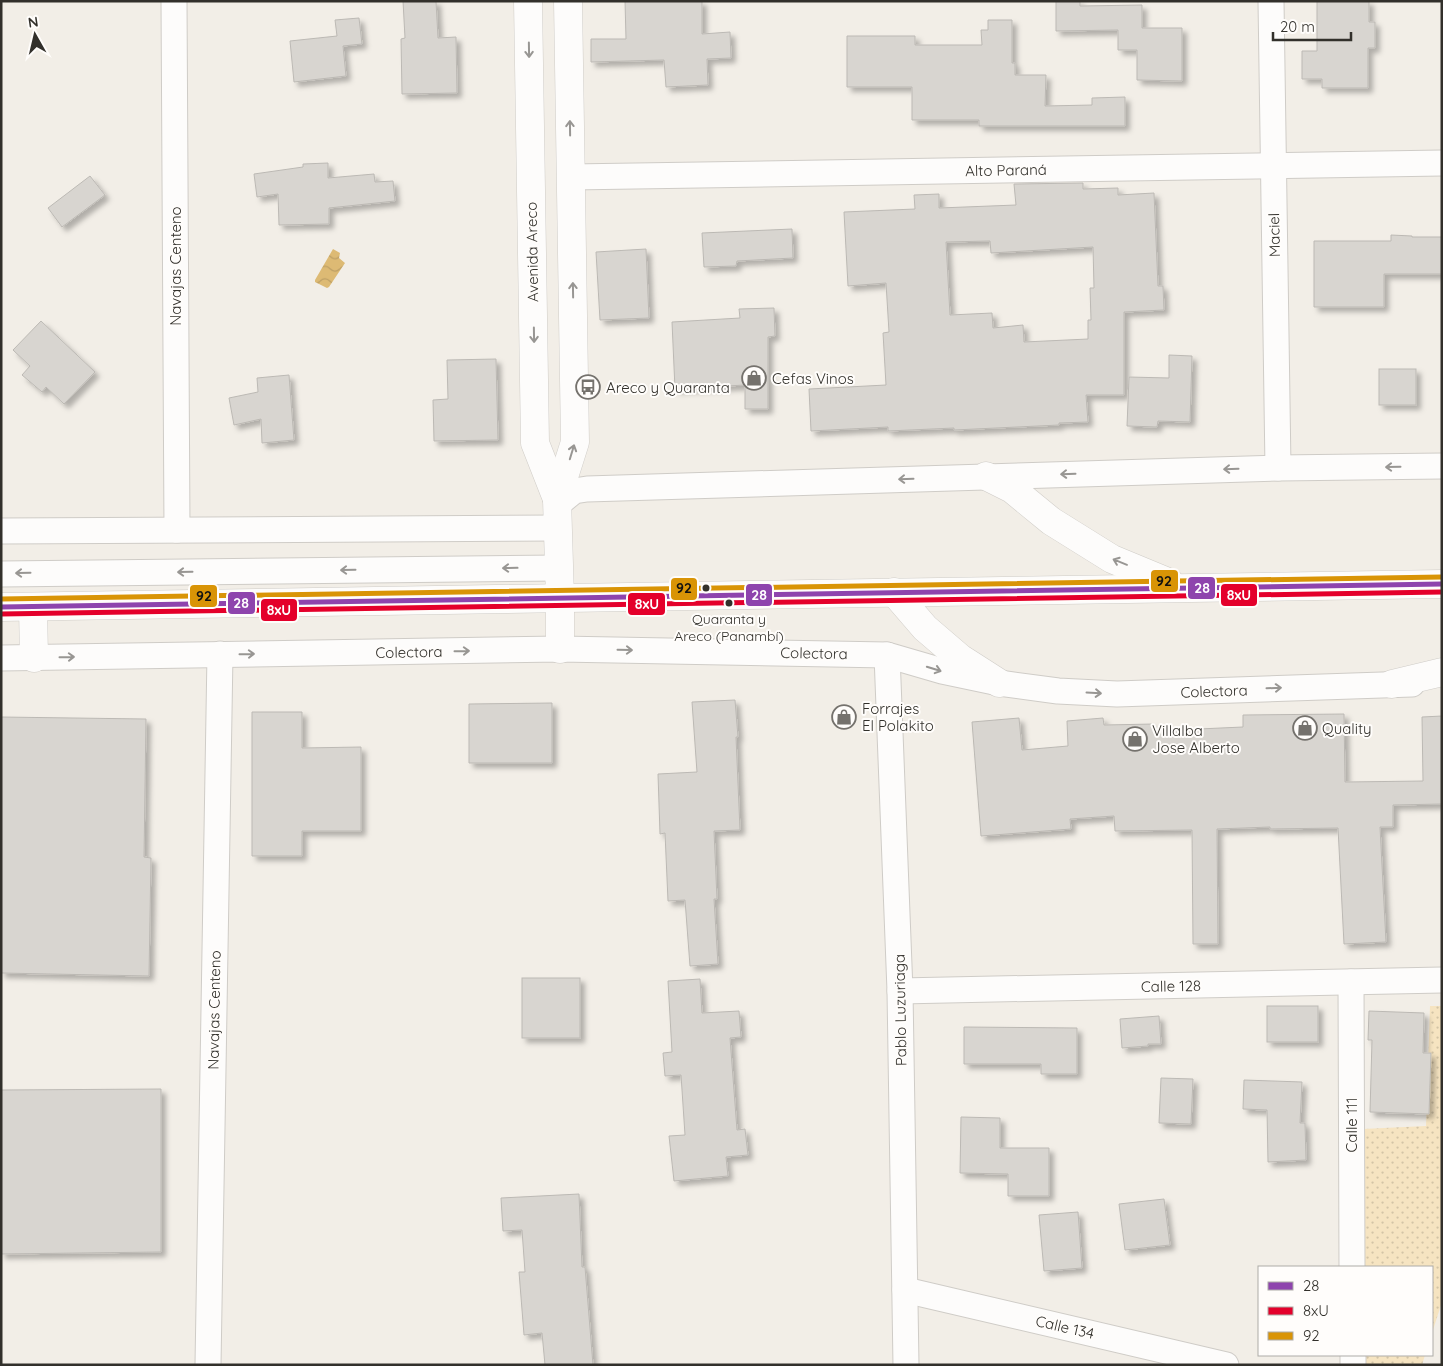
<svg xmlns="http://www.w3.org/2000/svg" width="1443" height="1366" viewBox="0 0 1443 1366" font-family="Quicksand,sans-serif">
	<defs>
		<pattern id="park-dots" width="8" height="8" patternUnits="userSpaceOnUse" patternTransform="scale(1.25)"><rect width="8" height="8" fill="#f6e4c1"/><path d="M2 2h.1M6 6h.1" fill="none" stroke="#d3c4a6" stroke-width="1.8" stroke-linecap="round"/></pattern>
		<pattern id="water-waves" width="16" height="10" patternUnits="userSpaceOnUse" patternTransform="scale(1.25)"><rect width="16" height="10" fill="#ddba74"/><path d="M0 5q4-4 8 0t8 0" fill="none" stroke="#bea065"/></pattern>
		<filter id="shadow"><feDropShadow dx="4.5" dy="4.5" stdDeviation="2.5" flood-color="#0004"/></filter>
	</defs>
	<rect width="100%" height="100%" fill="#f2eee7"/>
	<g fill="url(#park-dots)">
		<polygon points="1430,1006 1442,1006 1442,1302 1432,1333 1432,1267 1364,1267 1363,1129 1426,1126"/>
		<polygon points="1365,1355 1425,1355 1422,1365 1365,1365"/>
	</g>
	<polygon fill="url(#water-waves)" points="333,249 340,253 339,258 345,263 329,287 327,288 315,282 315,280"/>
	<g fill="#d8d5d0" stroke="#bcb9b4" fill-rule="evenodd" filter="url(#shadow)">
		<polygon points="403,1 436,1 438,38 456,37 457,93 402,94 401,39 405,38"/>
		<polygon points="625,1 702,1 702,34 730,32 731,58 707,59 708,85 666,87 664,60 591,62 591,39 626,39"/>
		<polygon points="1056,1 1080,1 1080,6 1142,5 1142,28 1182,28 1182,81 1137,80 1137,50 1118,50 1118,30 1056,31"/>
		<polygon points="1317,1 1369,1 1369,22 1375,22 1375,48 1368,48 1368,88 1322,88 1322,79 1302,79 1302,51 1317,51"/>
		<polygon points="359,18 362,44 343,46 346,76 294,82 290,41 337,36 335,20"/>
		<polygon points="988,20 1012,20 1012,63 1015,63 1015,75 1046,75 1045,106 1092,105 1092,98 1125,97 1125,126 979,126 979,120 912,120 912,87 847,87 847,36 915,36 915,45 982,45 981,30 988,30"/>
		<polygon points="328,163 328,178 374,174 375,182 393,181 395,201 329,208 329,224 279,225 278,194 257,197 254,174 303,167 303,164"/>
		<polygon points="90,176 105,195 62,227 48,208"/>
		<path d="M 1083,183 L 1083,189 L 1118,188 L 1118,195 L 1154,193 L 1158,286 L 1163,286 L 1164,310 L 1124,312 L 1124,395 L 1086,395 L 1088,422 L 1059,423 L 1059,425 L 954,430 L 954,428 L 888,431 L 888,427 L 811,431 L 809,389 L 886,385 L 883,333 L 889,332 L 886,283 L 848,286 L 844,212 L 915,209 L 914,195 L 939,194 L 939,208 L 1016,205 L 1014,184 ZM 990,241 L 991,253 L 1093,247 L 1094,288 L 1090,288 L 1091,320 L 1088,320 L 1088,339 L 1024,342 L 1023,325 L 993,328 L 992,313 L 950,315 L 946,242 Z"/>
		<polygon points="792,229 793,258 737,261 736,266 704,267 702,233"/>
		<polygon points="1391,235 1412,236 1412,237 1442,237 1442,274 1384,274 1384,307 1314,307 1314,241 1391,241"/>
		<polygon points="646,249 649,318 600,320 596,252"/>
		<polygon points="774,308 775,336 768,337 768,409 745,409 745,385 675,389 672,322 740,318 739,309"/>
		<polygon points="41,321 95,372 64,404 46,387 42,392 22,375 30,366 13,350"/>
		<polygon points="1169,355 1192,356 1190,422 1158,421 1157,427 1127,426 1129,377 1169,378"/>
		<polygon points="496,359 498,440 434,441 433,400 448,399 447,360"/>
		<rect x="1379" y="369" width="37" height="36"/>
		<polygon points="289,375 294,440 262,443 261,419 234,425 229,398 258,392 257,378"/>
		<polygon points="735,700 738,737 736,737 740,830 714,831 717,899 714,899 718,964 690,966 685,900 668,901 665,833 660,834 658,774 697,772 692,702"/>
		<polygon points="552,703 552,763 469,763 469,704"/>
		<polygon points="252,712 302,712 302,748 361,747 361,831 302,831 302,856 252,856"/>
		<polygon points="1344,714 1345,782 1423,781 1422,717 1442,716 1442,804 1393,805 1393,827 1380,827 1386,942 1344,944 1338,828 1270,829 1270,827 1217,829 1218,944 1193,944 1192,830 1115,831 1114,816 1070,819 1071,829 981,836 972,722 1019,718 1022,750 1068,746 1067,721 1103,718 1104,725 1154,724 1154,731 1243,727 1243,715"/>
		<polygon points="1,717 146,719 144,857 151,858 149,976 1,973"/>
		<rect x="522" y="978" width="58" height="60"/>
		<polygon points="700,979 702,1013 739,1011 741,1037 730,1038 737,1130 745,1129 748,1155 726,1157 728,1176 674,1181 669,1136 685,1135 681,1075 665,1076 663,1053 672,1052 668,981"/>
		<rect x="1267" y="1006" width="51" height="36"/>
		<polygon points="1369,1011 1424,1013 1423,1053 1431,1053 1429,1114 1370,1112 1372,1040 1368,1040"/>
		<polygon points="1159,1016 1161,1044 1148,1044 1148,1046 1122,1048 1120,1019"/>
		<polygon points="964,1027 1077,1028 1077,1074 1041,1074 1041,1064 964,1064"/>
		<polygon points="1161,1078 1193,1079 1191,1124 1159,1123"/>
		<polygon points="1244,1080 1302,1082 1300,1123 1305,1123 1306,1160 1268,1162 1267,1110 1243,1109"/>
		<polygon points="161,1089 161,1252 1,1254 1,1090"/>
		<polygon points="961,1117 1000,1118 1000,1148 1049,1148 1049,1196 1008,1196 1008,1174 960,1173"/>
		<polygon points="579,1194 582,1267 585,1267 593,1365 545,1365 542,1333 524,1335 519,1272 525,1272 522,1230 503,1231 501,1198"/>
		<polygon points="1164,1199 1170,1245 1125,1250 1119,1204"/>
		<polygon points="1078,1212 1082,1268 1044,1271 1039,1215"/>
	</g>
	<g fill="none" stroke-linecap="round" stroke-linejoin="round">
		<g stroke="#cfccc7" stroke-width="27">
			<g id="street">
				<polyline points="174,1 177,530"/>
				<polyline points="1271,1 1278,468"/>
				<polyline points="571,177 1442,163"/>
				<polyline points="557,505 574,491 587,489 1278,468 1442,466"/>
				<polyline points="1,531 558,528"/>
				<polyline points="1,574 559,568"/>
				<polyline points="887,655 900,991 906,1365"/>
				<polyline points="1,658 560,649 887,655 942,671 999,683 1058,691 1117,694 1412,684"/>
				<polyline points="1351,982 1352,1267"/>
				<polyline points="900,991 1442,980"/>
				<polyline points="905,1290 1226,1365"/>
				<polyline points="1353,1355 1353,1365"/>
				<polyline points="208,1365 220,654"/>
			</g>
		</g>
		<g stroke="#cfccc7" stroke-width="29">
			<g id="secondary">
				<polyline points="528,1 535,443 557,499"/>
				<polyline points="560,598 557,499 575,442 568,1"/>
			</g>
		</g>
		<g stroke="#cfccc7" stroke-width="29">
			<polyline id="primary" points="560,598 560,649"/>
		</g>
		<g stroke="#cfccc7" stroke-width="29">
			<g id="highway">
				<polyline points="986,476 1012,489 1051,521 1112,559 1170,583"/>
				<polyline points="894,592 925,628 960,658 999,683"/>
				<polyline points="1,607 1442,584"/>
				<polyline points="33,607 34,658"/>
				<polyline points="1392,684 1442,672"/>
			</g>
		</g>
		<use href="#street" stroke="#fdfcfb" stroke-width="25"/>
		<use href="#secondary" stroke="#fdfcfb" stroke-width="28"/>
		<use href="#primary" stroke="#fdfcfb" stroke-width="28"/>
		<use href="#highway" stroke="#fdfcfb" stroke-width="28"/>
		<g stroke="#fffdfb" stroke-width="9">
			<polyline id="bus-1" points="1,607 1442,584"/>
		</g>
		<g stroke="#fffdfb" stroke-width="9">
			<polyline id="bus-2" points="1,614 1442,592"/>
		</g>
		<g stroke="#fffdfb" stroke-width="9">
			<polyline id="bus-3" points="1,599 1442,577"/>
		</g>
		<use href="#bus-1" stroke="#8e44ad" stroke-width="5"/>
		<use href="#bus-2" stroke="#e4002b" stroke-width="5"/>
		<use href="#bus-3" stroke="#d99406" stroke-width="5"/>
	</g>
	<defs><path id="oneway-shaft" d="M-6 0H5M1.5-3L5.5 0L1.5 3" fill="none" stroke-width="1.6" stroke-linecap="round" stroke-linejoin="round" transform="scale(1.25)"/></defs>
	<g stroke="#989693">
		<use href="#oneway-shaft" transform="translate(529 50) rotate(89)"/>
		<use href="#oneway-shaft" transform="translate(570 128) rotate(-91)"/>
		<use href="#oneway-shaft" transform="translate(573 290) rotate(-91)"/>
		<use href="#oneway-shaft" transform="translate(534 335) rotate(89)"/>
		<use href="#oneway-shaft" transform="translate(572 452) rotate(-73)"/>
		<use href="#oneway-shaft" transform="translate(1393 467) rotate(179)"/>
		<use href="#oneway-shaft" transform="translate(1231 469) rotate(178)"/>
		<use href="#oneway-shaft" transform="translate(1068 474) rotate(178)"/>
		<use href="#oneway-shaft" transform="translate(906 479) rotate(178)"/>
		<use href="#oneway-shaft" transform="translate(1120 562) rotate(-158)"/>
		<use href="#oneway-shaft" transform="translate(510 568) rotate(179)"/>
		<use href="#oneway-shaft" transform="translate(348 570) rotate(179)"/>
		<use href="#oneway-shaft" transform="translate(185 572) rotate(179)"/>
		<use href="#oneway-shaft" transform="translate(23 573) rotate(179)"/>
		<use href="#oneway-shaft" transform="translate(625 650) rotate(1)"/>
		<use href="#oneway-shaft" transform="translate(462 651) rotate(-1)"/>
		<use href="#oneway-shaft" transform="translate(247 654) rotate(-1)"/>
		<use href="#oneway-shaft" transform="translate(67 657) rotate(-1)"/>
		<use href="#oneway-shaft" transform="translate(934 669) rotate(17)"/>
		<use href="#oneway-shaft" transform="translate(1274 688) rotate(-2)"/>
		<use href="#oneway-shaft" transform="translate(1094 693) rotate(3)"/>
	</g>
	<defs>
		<g id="shop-ring" transform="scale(1.25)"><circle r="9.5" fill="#fffdfb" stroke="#75726d" stroke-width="1.5"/><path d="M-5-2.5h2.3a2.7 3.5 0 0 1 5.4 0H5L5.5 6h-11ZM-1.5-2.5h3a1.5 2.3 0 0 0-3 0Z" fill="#75726d"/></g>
		<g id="bus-ring" transform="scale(1.25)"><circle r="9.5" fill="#fffdfb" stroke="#75726d" stroke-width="1.5"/><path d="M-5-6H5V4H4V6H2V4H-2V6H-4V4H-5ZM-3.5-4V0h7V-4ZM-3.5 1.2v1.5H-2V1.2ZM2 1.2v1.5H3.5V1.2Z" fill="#75726d"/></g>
	</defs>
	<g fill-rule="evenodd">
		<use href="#shop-ring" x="754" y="378"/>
		<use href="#bus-ring" x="588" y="387"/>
		<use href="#shop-ring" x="844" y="717"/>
		<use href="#shop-ring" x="1305" y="728"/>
		<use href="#shop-ring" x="1135" y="739"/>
	</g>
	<g fill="#32302b" stroke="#fffdfb" stroke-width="2">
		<circle cx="706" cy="588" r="4.5"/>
		<circle cx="729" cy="603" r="4.5"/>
	</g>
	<g text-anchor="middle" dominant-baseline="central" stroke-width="4" stroke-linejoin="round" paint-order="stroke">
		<g font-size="14" fill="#32302b" stroke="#fffdfb">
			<text x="729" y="619">Quaranta y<tspan x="729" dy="17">Areco (Panambí)</tspan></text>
		</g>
		<g font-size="15" fill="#32302b" stroke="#fffdfb">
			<text transform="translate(1006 170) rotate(-1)">Alto Paraná</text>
			<text transform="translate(1274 235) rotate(-91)">Maciel</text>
			<text transform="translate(532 252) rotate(-91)">Avenida Areco</text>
			<text transform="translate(175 266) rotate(-90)">Navajas Centeno</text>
			<text transform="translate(409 652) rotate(-1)">Colectora</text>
			<text transform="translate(814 653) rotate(1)">Colectora</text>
			<text transform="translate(1214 691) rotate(-2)">Colectora</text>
			<text transform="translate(1171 986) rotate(-1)">Calle 128</text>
			<text transform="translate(214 1010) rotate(-89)">Navajas Centeno</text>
			<text transform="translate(900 1010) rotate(-91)">Pablo Luzuriaga</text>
			<text transform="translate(1351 1125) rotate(-90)">Calle 111</text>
			<text transform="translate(1065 1327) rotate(13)">Calle 134</text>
		</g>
		<g font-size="15" fill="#32302b" stroke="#fffdfb" text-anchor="start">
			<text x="772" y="378">Cefas Vinos</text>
			<text x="606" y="387">Areco y Quaranta</text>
			<text x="862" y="708">Forrajes<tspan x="862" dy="17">El Polakito</tspan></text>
			<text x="1322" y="728">Quality</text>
			<text x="1152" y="730">Villalba<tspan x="1152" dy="17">Jose Alberto</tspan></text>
		</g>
	</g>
	<g stroke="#fffdfb" stroke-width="2">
		<rect x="1150" y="569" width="29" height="24" rx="5" fill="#d99406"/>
		<rect x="1187" y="576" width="29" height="24" rx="5" fill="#8e44ad"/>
		<rect x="670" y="577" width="28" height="24" rx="5" fill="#d99406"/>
		<rect x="745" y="583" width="28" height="24" rx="5" fill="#8e44ad"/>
		<rect x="1220" y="583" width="38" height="24" rx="5" fill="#e4002b"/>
		<rect x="189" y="584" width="29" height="24" rx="5" fill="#d99406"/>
		<rect x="227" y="591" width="29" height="24" rx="5" fill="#8e44ad"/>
		<rect x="627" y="592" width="39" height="24" rx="5" fill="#e4002b"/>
		<rect x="260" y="598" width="38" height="24" rx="5" fill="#e4002b"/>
	</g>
	<g font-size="14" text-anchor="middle" font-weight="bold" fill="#fff">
		<text x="1202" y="593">28</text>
		<text x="759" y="600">28</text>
		<text x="1239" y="600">8xU</text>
		<text x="241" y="608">28</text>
		<text x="647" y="609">8xU</text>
		<text x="279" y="615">8xU</text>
	</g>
	<g font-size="14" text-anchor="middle" font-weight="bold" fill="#111">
		<text x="1164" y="586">92</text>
		<text x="684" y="593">92</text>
		<text x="204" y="601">92</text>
	</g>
	<rect width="1443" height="1366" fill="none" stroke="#32302b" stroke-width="5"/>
	<rect x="1258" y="1266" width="175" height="90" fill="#fffdfb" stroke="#adaba8"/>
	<rect x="1268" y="1282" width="25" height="8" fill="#8e44ad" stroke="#adaba8"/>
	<text x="1303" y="1291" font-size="15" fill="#32302b">28</text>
	<rect x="1268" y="1307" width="25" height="8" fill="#e4002b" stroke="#adaba8"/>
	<text x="1303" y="1316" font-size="15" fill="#32302b">8xU</text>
	<rect x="1268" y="1332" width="25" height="8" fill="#d99406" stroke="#adaba8"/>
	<text x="1303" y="1341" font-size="15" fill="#32302b">92</text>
	<g transform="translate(35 35) rotate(352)" stroke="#fffdfb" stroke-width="4" paint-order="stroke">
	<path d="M0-4L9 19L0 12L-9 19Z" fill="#32302b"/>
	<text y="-8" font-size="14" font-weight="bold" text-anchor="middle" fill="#32302b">N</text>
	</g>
	<path d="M1273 32v8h78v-8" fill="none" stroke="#32302b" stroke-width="2.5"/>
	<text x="1280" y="32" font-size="15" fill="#32302b" stroke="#fffdfb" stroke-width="4" paint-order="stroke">20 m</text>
</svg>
